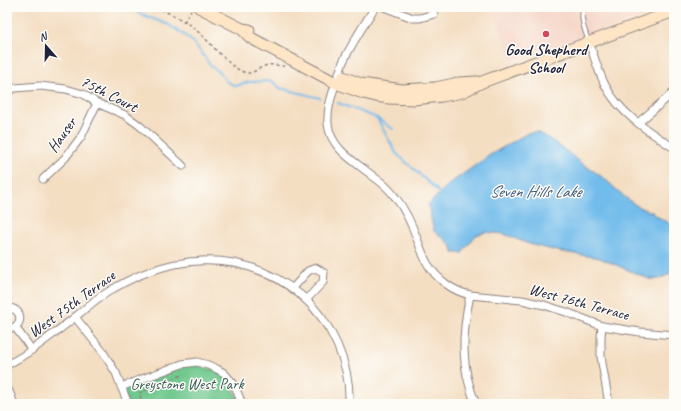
<svg xmlns="http://www.w3.org/2000/svg" width="681" height="411" viewBox="0 0 681 411" font-family="Caveat,sans-serif">
	<rect width="100%" height="100%" fill="#fdfcf7"/>
	<filter id="ink" filterUnits="userSpaceOnUse"><feTurbulence type="fractalNoise" baseFrequency=".025" numOctaves="2"/><feDisplacementMap in="SourceGraphic" scale="8" xChannelSelector="R" yChannelSelector="G"/><feConvolveMatrix kernelMatrix="1 2 1 2 8 2 1 2 1" color-interpolation-filters="sRGB"/></filter>
	<filter id="wash" filterUnits="userSpaceOnUse"><feTurbulence type="fractalNoise" baseFrequency=".012" numOctaves="4" result="noise"/><feDisplacementMap in="SourceGraphic" scale="16" xChannelSelector="R" yChannelSelector="G"/><feGaussianBlur stdDeviation="0.9" result="paint"/><feColorMatrix in="noise" values="0 0 0 0 0 0 0 0 0 0 0 0 0 0 0 0 0 1.4 0 .05"/><feComposite in="paint" operator="in"/></filter>
	<g filter="url(#wash)">
		<rect width="100%" height="100%" fill="#f4dec2"/>
		<polygon fill="#f5d2c2" points="492,7 669,7 512,61"/>
		<polygon fill="#70c88d" stroke="#497564" points="190,363 224,373 242,404 128,404 121,387"/>
		<path fill="#72bceb" stroke="#4a6f93" d="M 536,132 C 553,139 567,152 581,163 C 590,169 599,174 607,181 C 616,189 639,212 652,211 L 653,214 L 674,226 L 674,272 L 659,279 L 649,279 L 600,258 L 557,251 L 529,244 L 504,234 L 487,232 L 476,235 L 462,253 L 453,253 C 454,243 441,237 434,231 L 428,205 L 449,184 L 490,155 L 528,133 Z"/>
		<g fill="none" stroke-linecap="round" stroke-linejoin="round">
			<g stroke="#72bceb" stroke-width="2">
				<polyline points="129,7 138,13 169,25 183,34 194,43 211,66 220,73 227,82 236,86 249,82 272,81 280,88 320,98"/>
				<polyline points="338,103 377,118 396,153 440,193"/>
				<polyline points="377,118 393,129"/>
			</g>
		</g>
	</g>
	<g filter="url(#ink)">
		<g fill="none" stroke-linecap="round" stroke-linejoin="round">
			<g stroke="#8b807e" stroke-width="5.5">
				<path id="lane" d="M 584,7 C 579,18 585,30 588,40"/>
			</g>
			<g stroke="#8b807e" stroke-width="9">
				<g id="street">
					<path d="M 375,7 C 364,25 352,43 343,62 C 340,70 338,78 335,85 C 331,98 327,110 328,124 C 331,150 356,162 374,177 C 383,183 390,190 396,198 C 407,212 413,227 419,244 C 422,251 424,259 429,266 C 438,280 453,291 470,295 L 522,300 L 544,305 L 566,312 L 602,326 L 640,332 L 674,335"/>
					<polyline points="384,7 413,18 420,18 434,14"/>
					<path d="M 589,42 C 594,56 598,71 605,85 C 620,114 648,131 674,148"/>
					<polyline points="7,91 15,88 40,86 66,89 83,94 97,103 125,115 139,125 183,166"/>
					<polyline points="638,123 674,92"/>
					<polyline points="43,179 65,158 81,137 97,103"/>
					<polyline points="293,288 308,271 316,268 324,273 323,282 306,300"/>
					<path d="M 470,295 C 462,333 460,367 476,404"/>
					<path d="M 7,308 C 24,307 24,329 7,329"/>
					<polyline points="75,317 103,352 116,373 128,404"/>
					<polyline points="602,326 601,337 601,357 609,404"/>
					<polyline points="15,327 32,350"/>
					<path d="M 7,365 C 16,360 25,355 33,349 C 47,339 61,328 74,318 C 83,311 91,303 100,297 C 164,254 240,244 302,296 C 331,321 351,365 349,404"/>
					<polyline points="7,386 14,404"/>
					<polyline points="121,387 182,364 197,362 208,365 217,369 224,373 234,384 242,404"/>
				</g>
			</g>
			<g stroke="#8b807e" stroke-width="13">
				<g id="secondary">
					<polyline points="199,7 242,29 249,30"/>
					<polyline points="242,29 251,38 336,83 363,93 376,96 389,98 414,99 442,96 462,92 482,82 674,11"/>
					<polyline points="343,77 361,84 402,90 435,88 459,83 477,82"/>
				</g>
			</g>
			<g stroke="#8b807e" stroke-width="1.5" stroke-dasharray="3 3" stroke-linecap="butt">
				<path d="M 156,7 C 169,13 184,20 196,30 C 209,40 232,72 248,73 C 255,73 261,66 268,65 C 273,64 279,66 284,66"/>
				<polyline points="184,22 191,10"/>
				<polyline points="143,404 139,393 182,375"/>
			</g>
			<use href="#lane" stroke="#fff" stroke-width="3.5"/>
			<use href="#street" stroke="#fff" stroke-width="7"/>
			<use href="#secondary" stroke="#fde5c5" stroke-width="11"/>
		</g>
	</g>
	<circle fill="#d1495b" stroke="#fdfcf7" stroke-width="1.5" cx="546" cy="34" r="4"/>
	<g text-anchor="middle" dominant-baseline="central" stroke-width="3" stroke-linejoin="round" paint-order="stroke">
		<g font-size="16" font-weight="bold" fill="#22223b" stroke="#fdfcf7">
			<text x="546" y="50">Good Shepherd<tspan x="546" dy="18">School</tspan></text>
		</g>
		<g font-size="16" fill="#22223b" stroke="#fdfcf7">
			<text transform="translate(109 94) rotate(27)">75th Court</text>
			<text transform="translate(62 135) rotate(-55)">Hauser</text>
			<text transform="translate(579 302) rotate(15)">West 76th Terrace</text>
			<text transform="translate(72 304) rotate(-36)">West 75th Terrace</text>
		</g>
		<g font-size="16" fill="#3d5c58" stroke="#fdfcf7">
			<text x="187" y="384">Greystone West Park</text>
		</g>
		<g font-size="17" font-style="italic" fill="#3e5879" stroke="#fdfcf7">
			<text x="535" y="191">Seven Hills Lake</text>
		</g>
	</g>
	<rect width="681" height="411" fill="none" stroke="#fdfcf7" stroke-width="24"/>
	<g transform="translate(46 46) rotate(340)" stroke="#fdfcf7" stroke-width="3" paint-order="stroke">
	<path d="M0-3L7 15L0 10L-7 15Z" fill="#22223b"/>
	<text y="-6" font-size="11" font-weight="bold" text-anchor="middle" fill="#22223b">N</text>
	</g>
</svg>
